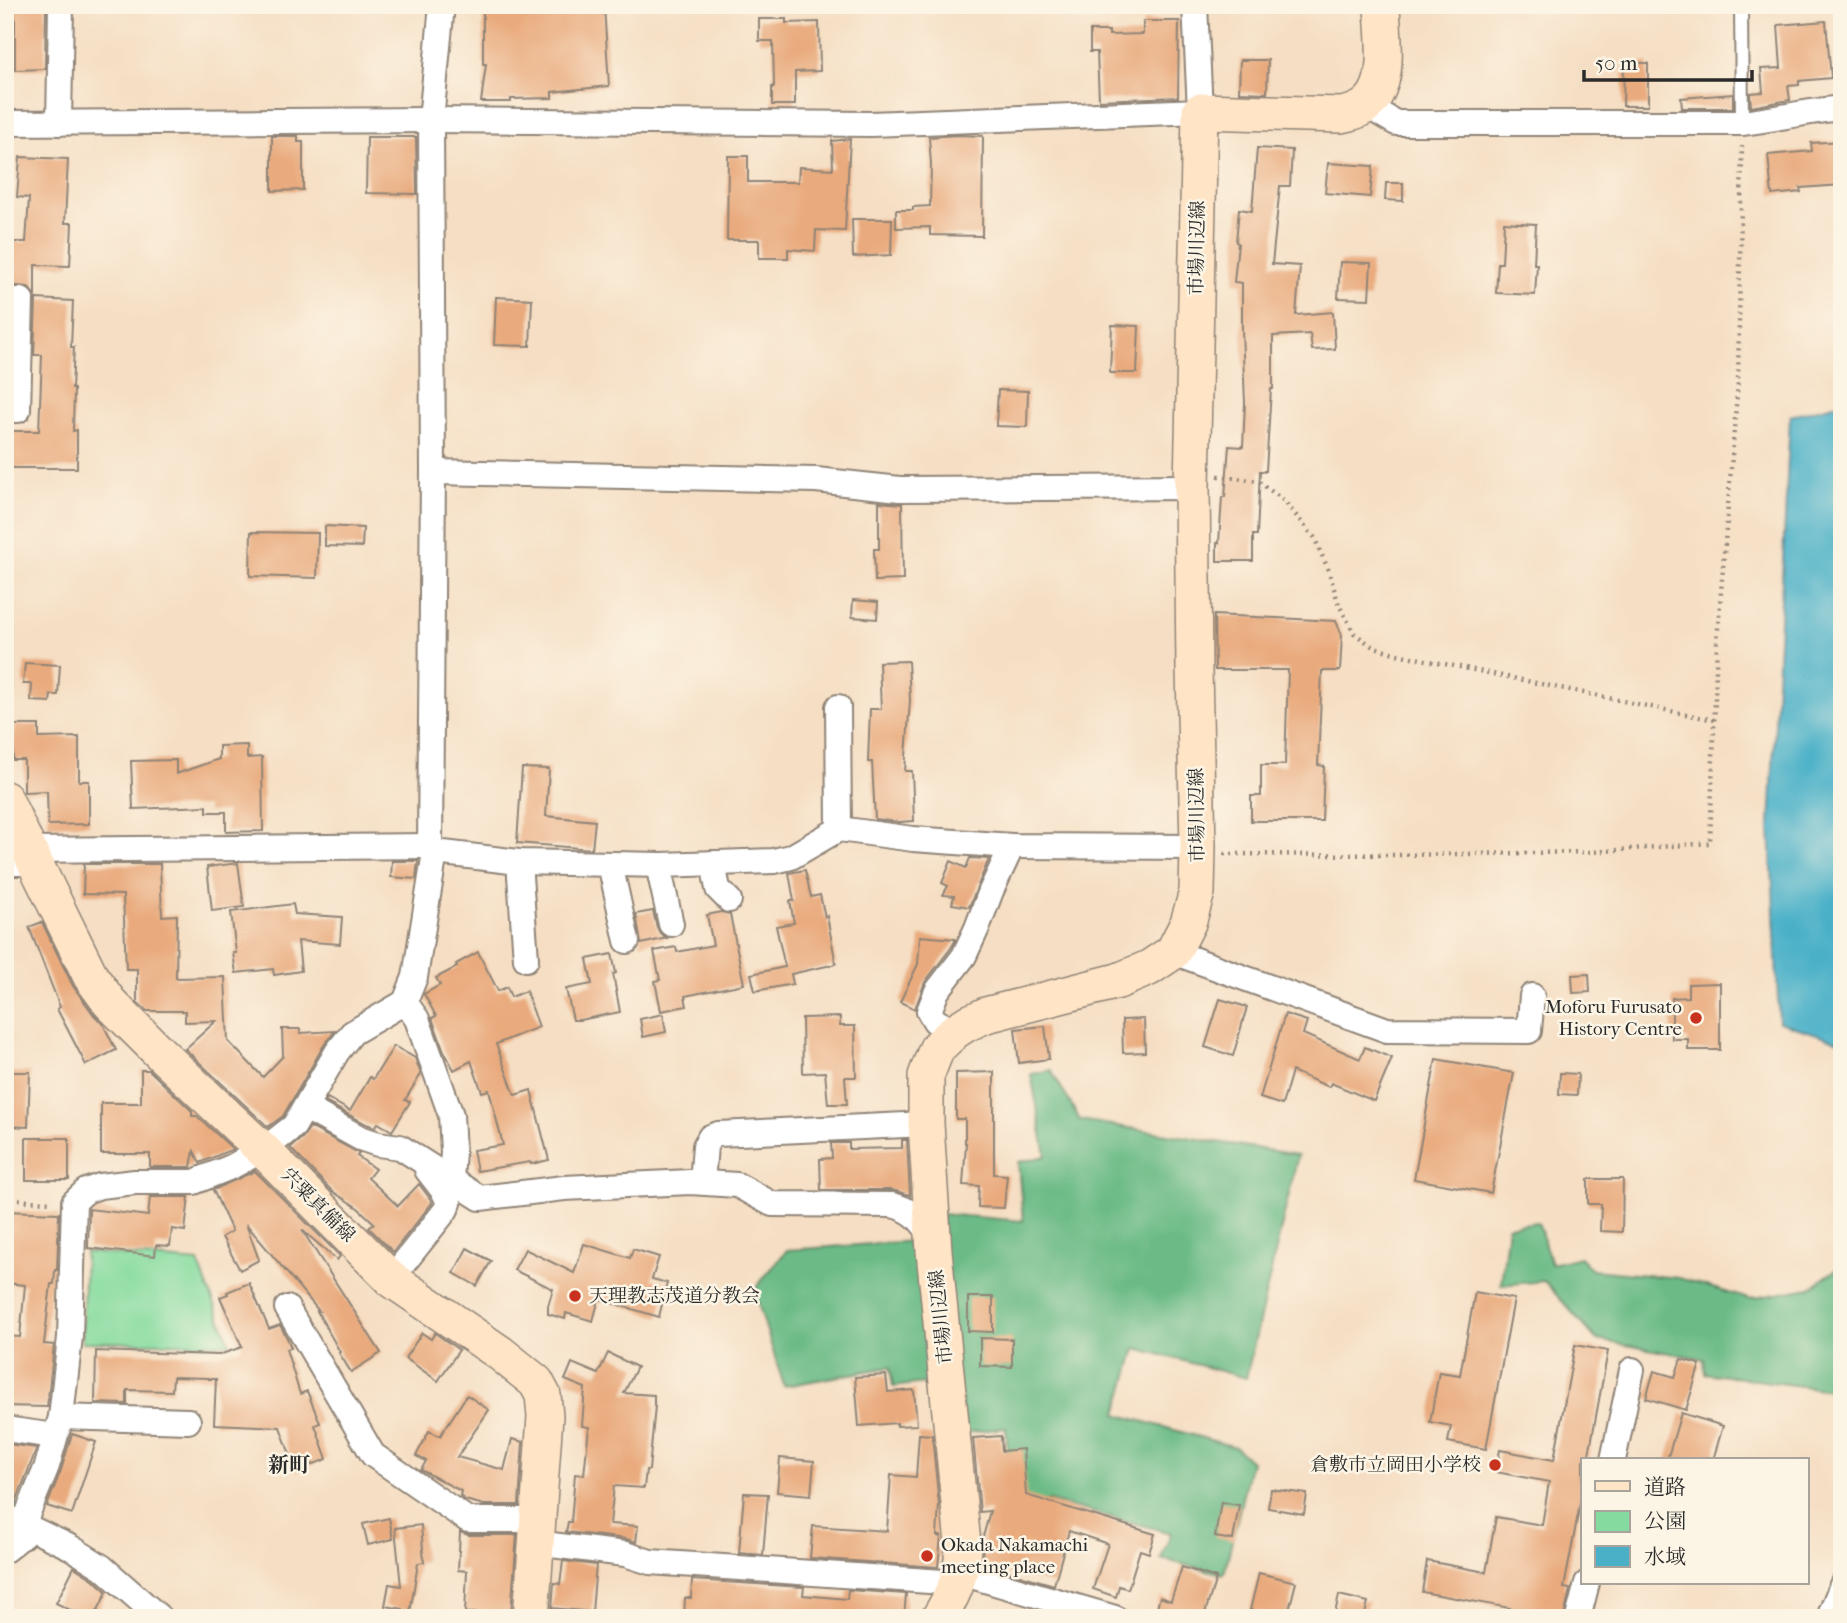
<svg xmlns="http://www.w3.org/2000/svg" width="1847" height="1623" viewBox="0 0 1847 1623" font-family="'IM FELL French Canon','Noto Serif JP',serif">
	<rect width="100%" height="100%" fill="#fcf5e5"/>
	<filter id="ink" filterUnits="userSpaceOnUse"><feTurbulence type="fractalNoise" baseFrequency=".0143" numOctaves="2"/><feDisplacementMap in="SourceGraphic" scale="14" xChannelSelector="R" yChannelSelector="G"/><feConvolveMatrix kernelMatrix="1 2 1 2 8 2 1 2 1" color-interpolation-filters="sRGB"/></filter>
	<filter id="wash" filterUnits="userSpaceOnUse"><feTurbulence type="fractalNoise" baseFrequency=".00686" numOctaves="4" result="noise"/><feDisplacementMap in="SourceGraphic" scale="28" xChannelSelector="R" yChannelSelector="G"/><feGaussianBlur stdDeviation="1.57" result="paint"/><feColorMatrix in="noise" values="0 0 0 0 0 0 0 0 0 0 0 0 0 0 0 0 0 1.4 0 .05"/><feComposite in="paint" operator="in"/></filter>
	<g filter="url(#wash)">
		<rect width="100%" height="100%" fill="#f5dec3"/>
		<polygon fill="#85db9f" stroke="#588365" stroke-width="2" points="85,1252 198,1262 230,1344 82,1342"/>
		<g fill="#6cbb86" stroke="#4c7358" stroke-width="2">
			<polygon points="1051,1070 1080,1120 1298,1155 1246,1378 1136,1348 1117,1414 1235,1447 1251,1461 1224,1574 1161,1559 1171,1533 1050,1501 1012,1504 1006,1428 962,1433 932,1417 924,1383 893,1387 890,1367 784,1386 754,1290 787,1250 942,1239 942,1214 1023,1221 1018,1162 1046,1156 1031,1074"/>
			<polygon points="1538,1222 1551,1264 1580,1257 1592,1270 1679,1278 1749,1299 1810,1288 1842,1265 1842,1307 1831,1390 1705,1373 1704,1359 1597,1340 1544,1281 1501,1285 1508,1226"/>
		</g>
		<polygon fill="#49b0c8" stroke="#3a6e7a" stroke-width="2" points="1842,403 1842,1042 1779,1022 1770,826 1790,416"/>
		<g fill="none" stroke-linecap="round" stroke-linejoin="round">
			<g stroke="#49b0c8" stroke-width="7">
				<polyline points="5,1502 25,1512"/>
				<polyline points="164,1607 177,1618"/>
			</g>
		</g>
		<g id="blocks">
			<g fill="#e9aa7d">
				<polygon points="15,5 46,5 45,69 15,70"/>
				<polygon points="483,5 604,5 609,86 552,92 552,98 511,99 511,102 481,102 486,64 483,64"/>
				<polygon points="759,19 786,19 786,23 819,22 820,71 795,72 795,105 772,105 772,87 774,87 773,41 759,41"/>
				<polygon points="1143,21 1179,21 1178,97 1099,100 1097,52 1090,52 1090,31 1109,31 1109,35 1143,34"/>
				<polygon points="1826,21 1831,78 1799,81 1799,85 1788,86 1790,100 1751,107 1750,93 1763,92 1761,69 1781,68 1778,25"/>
				<polygon points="1240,60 1268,60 1267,93 1239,92"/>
				<polygon points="1624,63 1648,63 1648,106 1623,106"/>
				<polygon points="1733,94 1733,108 1682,108 1681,98"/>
				<polygon points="957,135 983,136 982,236 930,235 930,227 896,228 896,210 913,210 913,207 930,206 931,164 929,137"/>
				<polygon points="272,136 298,136 298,142 303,142 303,190 272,191"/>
				<polygon points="367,137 416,137 417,194 366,193"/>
				<polygon points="850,139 845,231 816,230 815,251 788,249 788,258 759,258 759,240 727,240 728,156 748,156 748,182 798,182 799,167 833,169 832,141"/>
				<polygon points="1842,141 1842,185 1800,188 1801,192 1772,195 1768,155 1812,151 1811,143"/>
				<polygon points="1257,148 1292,150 1290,186 1280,186 1272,264 1300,266 1296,315 1333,312 1335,349 1312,350 1310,334 1273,336 1273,389 1271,389 1266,471 1260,471 1257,535 1253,535 1253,561 1217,561 1217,543 1219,543 1222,497 1225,497 1229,446 1243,447 1245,403 1242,330 1242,283 1234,282 1238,243 1236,242 1239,209 1252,211"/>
				<polygon points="20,157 68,159 65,223 72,223 70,266 35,265 35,296 28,287 5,285 5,242 26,242 29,198 17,197"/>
				<polygon points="1328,163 1373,166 1370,197 1325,193"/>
				<polygon points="1386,183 1403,183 1403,201 1385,200"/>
				<polygon points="852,219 892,219 891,255 853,257"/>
				<polygon points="1504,222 1536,224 1534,264 1537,264 1535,295 1496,293 1498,263 1502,263"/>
				<polygon points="1340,262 1371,263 1369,299 1338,298"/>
				<polygon points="496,297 532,299 530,346 494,345"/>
				<polygon points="36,299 73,301 71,347 74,347 72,389 74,389 73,431 77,430 77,468 5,468 5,431 39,431 42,355 34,355"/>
				<polygon points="1112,325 1139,326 1137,373 1110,373"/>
				<polygon points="998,390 1028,391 1027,427 996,426"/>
				<polygon points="879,502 902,504 903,580 875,581 874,549 879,549"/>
				<polygon points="325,526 363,528 362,547 325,546"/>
				<polygon points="251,532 318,533 317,578 250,576"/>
				<polygon points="853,600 878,602 877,619 852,617"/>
				<polygon points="1214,615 1336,621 1342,635 1340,671 1322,671 1318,765 1324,766 1322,821 1251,821 1251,796 1261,796 1261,765 1285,765 1288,670 1215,670"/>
				<polygon points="908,661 910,700 905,771 912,771 914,821 899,822 875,819 872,762 868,762 870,709 881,709 879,662"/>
				<polygon points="25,663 60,665 58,695 51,695 50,702 31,701 32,684 23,684"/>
				<polygon points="14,725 39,725 39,738 79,737 79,781 89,781 89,824 48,825 47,791 24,792 24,760 13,760"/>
				<polygon points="247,745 247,758 262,757 263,831 226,832 226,812 207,812 207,806 133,809 131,761 176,760 176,774 219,759 219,746"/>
				<polygon points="522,768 549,769 546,816 595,821 592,849 517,843"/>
				<polygon points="970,858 989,859 969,907 952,904 954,896 943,895 948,886 942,883 951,861 966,868"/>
				<polygon points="392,861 418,861 416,879 391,877"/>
				<polygon points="238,863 244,907 212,911 207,867"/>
				<polygon points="84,864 160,864 162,916 177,915 176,978 225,977 228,1041 263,1077 283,1056 282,1029 300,1029 300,1033 335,1031 324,1045 283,1116 268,1127 185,1049 216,1021 185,1022 185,1011 147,1011 137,1002 137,969 126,969 123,895 83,894"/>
				<polygon points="805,870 811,897 820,895 825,917 827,916 836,964 791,974 793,984 755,991 751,974 785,967 776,926 794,923 790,901 794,901 789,873"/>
				<polygon points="293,904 295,914 342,917 340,944 298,941 301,971 274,975 273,969 236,973 233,953 236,953 231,912"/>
				<polygon points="653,911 657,928 661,934 667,938 641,944 636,914"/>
				<polygon points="721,912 730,914 744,984 685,996 687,1006 661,1011 655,981 660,980 654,951 676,947 677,952 713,945 707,915"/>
				<polygon points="42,922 73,986 94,1015 103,1024 116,1050 86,1065 57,1009 60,1007 29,927"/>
				<polygon points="920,936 955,939 955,941 951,948 925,982 915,1009 900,1002 918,964"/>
				<polygon points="478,952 498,991 507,987 511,997 526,991 539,1027 496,1044 515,1095 531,1090 549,1160 531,1164 530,1162 477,1171 473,1150 503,1145 489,1090 482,1092 471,1061 454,1070 444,1051 432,1018 436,1016 424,994 440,985 436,978 457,967 456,964"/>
				<polygon points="612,954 616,973 613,974 620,1012 580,1020 573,1020 566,989 592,984 587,959"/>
				<polygon points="1589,974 1590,992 1573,993 1572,975"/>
				<polygon points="1720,983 1720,1050 1688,1050 1688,1039 1672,1039 1672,998 1688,997 1688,984"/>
				<polygon points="1220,999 1247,1007 1233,1056 1205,1047"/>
				<polygon points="663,1014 666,1032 643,1037 640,1019"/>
				<polygon points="1285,1014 1307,1021 1303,1034 1360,1059 1365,1047 1392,1058 1374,1101 1331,1083 1329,1087 1292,1071 1282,1105 1260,1098"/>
				<polygon points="840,1017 840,1026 855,1026 856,1077 845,1077 847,1104 828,1104 825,1072 803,1073 802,1018"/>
				<polygon points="1144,1019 1145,1052 1123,1053 1122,1020"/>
				<polygon points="1045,1026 1049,1059 1019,1063 1015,1029"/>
				<polygon points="394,1046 415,1058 421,1074 405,1100 410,1102 392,1131 378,1123 375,1127 366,1124 325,1102 327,1098 350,1111 370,1077 373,1079"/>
				<polygon points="1436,1059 1514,1073 1491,1193 1414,1179"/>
				<polygon points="141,1070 149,1070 192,1111 192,1116 197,1116 233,1149 200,1163 194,1151 191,1167 150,1167 150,1154 101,1154 101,1103 141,1103"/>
				<polygon points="5,1072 30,1072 28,1127 5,1126"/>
				<polygon points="994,1072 994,1174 1007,1175 1004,1208 978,1207 979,1186 963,1185 966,1143 965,1143 965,1119 956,1119 956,1073"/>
				<polygon points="1560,1073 1578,1074 1577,1095 1559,1094"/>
				<polygon points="310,1127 359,1153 357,1156 375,1169 368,1178 398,1206 419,1184 431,1200 432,1203 393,1252 369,1228 374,1223 358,1208 332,1191 290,1148 303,1137"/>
				<rect x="26" y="1138" width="43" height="42"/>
				<polygon points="902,1140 907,1140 910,1195 892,1190 821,1190 820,1159 832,1158 831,1143 849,1143 849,1149 902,1148"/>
				<polygon points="255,1171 340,1256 337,1260 302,1230 381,1353 351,1372 339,1353 340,1352 317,1311 319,1311 246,1224 259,1260 240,1270 222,1237 232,1231 213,1190"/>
				<polygon points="1588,1179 1623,1179 1622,1232 1600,1231 1601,1204 1588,1204"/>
				<polygon points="150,1197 189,1197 185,1231 172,1229 170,1246 156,1245 155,1256 88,1248 89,1209 148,1216"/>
				<polygon points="5,1211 59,1213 57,1270 55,1270 54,1284 51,1284 44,1344 54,1345 47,1407 5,1406 8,1360 5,1360 5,1336 20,1337 25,1285 5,1283"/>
				<polygon points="584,1244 630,1258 633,1249 659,1257 652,1279 667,1283 659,1317 599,1299 593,1321 566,1313 565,1319 548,1314 548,1306 553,1289 514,1270 525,1249 574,1273"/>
				<polygon points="467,1248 491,1261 477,1286 454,1273"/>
				<polygon points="249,1283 269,1329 280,1325 287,1338 291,1348 286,1349 300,1394 307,1391 320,1423 315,1425 327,1459 296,1471 280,1427 214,1424 216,1379 209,1379 209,1378 173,1377 172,1391 127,1390 127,1404 95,1403 96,1351 219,1355 242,1347 220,1297 228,1294 227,1292"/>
				<polygon points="1475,1292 1514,1299 1486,1449 1448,1442 1451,1426 1430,1422 1439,1372 1460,1375"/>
				<polygon points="968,1297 993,1297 993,1332 968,1331"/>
				<polygon points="422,1333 431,1339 435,1333 459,1350 438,1381 405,1358"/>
				<polygon points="980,1338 1012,1339 1012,1367 980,1366"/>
				<polygon points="1575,1345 1608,1351 1588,1460 1583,1460 1583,1488 1564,1588 1570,1589 1564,1618 1508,1618 1510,1608 1422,1592 1427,1561 1486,1572 1496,1517 1542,1525 1549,1482 1496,1472 1500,1450 1554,1460"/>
				<polygon points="608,1353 637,1367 624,1393 654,1395 654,1405 655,1406 649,1470 646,1470 644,1488 614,1486 610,1524 638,1526 636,1542 627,1539 566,1532 568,1522 571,1522 575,1474 584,1475 589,1427 582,1426 585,1388 565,1380 572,1363 598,1374"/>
				<polygon points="1681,1359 1700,1364 1686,1410 1646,1398 1654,1371 1675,1377"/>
				<polygon points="886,1375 888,1392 914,1390 917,1425 897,1426 897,1423 859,1426 855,1377"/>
				<polygon points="467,1395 489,1410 457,1457 504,1470 512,1439 523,1442 519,1505 484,1505 465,1500 460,1496 461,1491 421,1470 426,1461 416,1456 429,1431 440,1436"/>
				<polygon points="1681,1413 1723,1426 1713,1460 1667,1460"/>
				<polygon points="72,1434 96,1442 72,1514 47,1506 61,1470"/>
				<polygon points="919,1434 932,1435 939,1505 937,1536 941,1536 938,1567 810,1558 813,1526 887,1531 891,1475 916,1477"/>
				<polygon points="1001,1436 1002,1451 1023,1449 1026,1495 1155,1534 1149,1553 1140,1550 1128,1589 1119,1586 1116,1597 1093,1589 1108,1544 1069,1531 1054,1585 982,1564 983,1537 990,1511 980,1512 973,1438"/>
				<polygon points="7,1444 37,1448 15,1504 5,1501 5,1447"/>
				<polygon points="780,1458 814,1461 811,1495 777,1492"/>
				<polygon points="1271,1489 1307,1494 1304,1514 1268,1508"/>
				<polygon points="744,1493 768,1494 763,1555 739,1553"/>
				<polygon points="1221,1502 1239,1505 1233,1540 1215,1537"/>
				<polygon points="389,1518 393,1539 368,1545 363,1524"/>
				<polygon points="421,1525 424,1562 418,1563 410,1613 404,1613 403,1609 385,1606 389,1584 401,1586 395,1528"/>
				<polygon points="460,1532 468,1535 517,1535 511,1613 501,1614 501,1618 479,1618 479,1613 465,1613 467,1571 458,1570"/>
				<polygon points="563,1561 596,1565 592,1612 552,1608 554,1583 560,1584"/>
				<polygon points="74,1567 93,1579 107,1592 94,1618 86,1618 56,1603"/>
				<polygon points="1182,1567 1216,1578 1205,1613 1212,1615 1211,1618 1166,1618 1155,1614 1160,1597 1171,1601"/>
				<polygon points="1259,1573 1296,1582 1287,1618 1250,1610"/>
				<polygon points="692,1580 804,1587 803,1595 847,1599 848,1590 906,1594 904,1618 851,1618 827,1615 827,1618 684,1618 685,1598 691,1598"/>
				<polygon points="1339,1595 1368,1602 1364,1618 1334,1618"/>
			</g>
		</g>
	</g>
	<g filter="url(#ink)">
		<use href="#blocks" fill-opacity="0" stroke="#908477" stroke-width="2"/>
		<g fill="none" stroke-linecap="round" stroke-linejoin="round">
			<g stroke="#908477" stroke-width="16">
				<polyline id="service" points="1741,5 1742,123"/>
			</g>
			<g stroke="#908477" stroke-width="28">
				<g id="minor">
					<path d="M 1367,106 L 1396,123 L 1742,123 C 1776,119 1808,111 1842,108"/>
					<polyline points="5,123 431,120 871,124 1200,111 1195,5"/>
					<polyline points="59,123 61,5"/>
					<polyline points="5,300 21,300 18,410 5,410"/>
					<polyline points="433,472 816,480 900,489 1192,487"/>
					<polyline points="838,707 839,829"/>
					<polyline points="28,850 430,846"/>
					<polyline points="435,852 519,862 662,865 774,861 791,857 839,829 913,839 1012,846 1198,847"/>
					<polyline points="519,862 526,959"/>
					<polyline points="5,863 35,863"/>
					<polyline points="713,863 718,889 729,900"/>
					<polyline points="610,864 627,941"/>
					<polyline points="658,865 671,924"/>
					<polyline points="1173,952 1387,1030 1529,1031 1532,996"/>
					<polyline points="405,1002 417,1019 451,1115 453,1152 451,1179"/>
					<polyline points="955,1031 935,1021 929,1011 937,991 964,956 977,928 991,891 1012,846"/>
					<path d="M 306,1108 L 360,1138 L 378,1144 L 400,1147 L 480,1198 L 564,1188 L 690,1182 L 737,1185 L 772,1204 L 892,1205 C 914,1210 920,1220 933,1237"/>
					<polyline points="702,1182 705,1146 710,1137 718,1134 926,1124"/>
					<polyline points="391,1279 445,1211 449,1203 444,1192 427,1170"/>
					<polyline points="287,1308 373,1455 468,1520 537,1520"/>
					<polyline points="61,1417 188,1421"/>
					<polyline points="5,1429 55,1436"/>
					<polyline points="1613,1460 1632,1370"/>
					<polyline points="5,1516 70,1547 102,1567 160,1618"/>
					<polyline points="23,1525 47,1466 61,1417 70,1337 74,1202 86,1191 100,1186 135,1182 194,1182 231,1167 263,1150 294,1126 337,1052 352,1033 405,1002 415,977 435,852 430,846 433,472 431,120 442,5"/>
					<polyline points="535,1543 625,1554 650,1562 958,1583"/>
					<polyline points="5,1550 31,1529"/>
					<polyline points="961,1573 1115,1618"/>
					<polyline points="1578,1618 1587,1583"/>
					<polyline points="1829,1618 1842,1585"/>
				</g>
			</g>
			<g stroke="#908477" stroke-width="38">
				<g id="secondary">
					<polyline points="5,799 35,863 91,977 110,1003 161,1054 263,1150 391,1279 500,1353 536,1382 543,1395 545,1416 531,1618"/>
					<path d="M 939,1618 C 954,1594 963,1572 963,1544 L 934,1251 L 926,1124 L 926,1076 L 937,1048 L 955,1031 L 966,1024 L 986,1015 L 1118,981 L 1149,968 L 1173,952 L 1188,923 L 1197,892 L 1198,847 L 1194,669 L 1192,487 L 1200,111 L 1341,115 C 1397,107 1383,47 1382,5"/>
				</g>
			</g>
			<g stroke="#908477" stroke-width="4.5" stroke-dasharray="2 5" stroke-linecap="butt">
				<polyline points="1218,476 1258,481 1284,501 1314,537 1328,569 1339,605 1354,633 1372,646 1397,654 1714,720"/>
				<polyline points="1224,854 1397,855 1592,852 1710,843 1717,641 1738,382 1742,146"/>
				<polyline points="5,1197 28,1201 53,1202"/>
			</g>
			<use href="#service" stroke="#fff" stroke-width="12"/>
			<use href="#minor" stroke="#fff" stroke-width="24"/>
			<use href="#secondary" stroke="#ffe4c6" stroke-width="35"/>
		</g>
	</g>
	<g fill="#c8321e" stroke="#fcf5e5" stroke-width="2.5">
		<circle cx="1696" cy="1018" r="7"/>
		<circle cx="575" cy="1296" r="7"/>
		<circle cx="1495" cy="1465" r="7"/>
		<circle cx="927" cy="1556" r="7"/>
	</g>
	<g text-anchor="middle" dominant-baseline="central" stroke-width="5" stroke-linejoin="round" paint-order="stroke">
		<g font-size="19" fill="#2b2b2b" stroke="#fcf5e5">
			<text transform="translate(1197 248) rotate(-89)">市場川辺線</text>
			<text transform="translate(1197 815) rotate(-91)">市場川辺線</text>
			<text transform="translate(318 1205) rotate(45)">宍粟真備線</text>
			<text transform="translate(941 1317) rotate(-96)">市場川辺線</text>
		</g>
		<g font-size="19" fill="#2b2b2b" stroke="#fcf5e5" text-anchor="end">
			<text x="1682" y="1007">Moforu Furusato<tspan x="1682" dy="22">History Centre</tspan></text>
			<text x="589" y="1296" text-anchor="start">天理教志茂道分教会</text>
			<text x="1481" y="1465">倉敷市立岡田小学校</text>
			<text x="941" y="1545" text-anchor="start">Okada Nakamachi<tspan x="941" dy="22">meeting place</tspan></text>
		</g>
		<g font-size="21" font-weight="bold" fill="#2b2b2b" stroke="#fcf5e5">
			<text x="289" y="1465">新町</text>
		</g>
	</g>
	<rect width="1847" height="1623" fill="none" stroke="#fcf5e5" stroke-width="28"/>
	<rect x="1581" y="1458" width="228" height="126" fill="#fcf5e5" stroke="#a8a49b" stroke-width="2"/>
	<rect x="1595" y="1481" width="35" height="10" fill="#ffe4c6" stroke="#a8a49b" stroke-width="2"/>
	<text x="1644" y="1494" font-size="21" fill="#2b2b2b">道路</text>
	<rect x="1595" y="1511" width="35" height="21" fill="#85db9f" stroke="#a8a49b" stroke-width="2"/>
	<text x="1644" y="1528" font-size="21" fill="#2b2b2b">公園</text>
	<rect x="1595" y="1546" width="35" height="21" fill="#49b0c8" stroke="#a8a49b" stroke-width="2"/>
	<text x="1644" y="1564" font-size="21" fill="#2b2b2b">水域</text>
	<path d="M1584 70v10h168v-10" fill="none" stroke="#2b2b2b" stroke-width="3.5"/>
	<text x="1595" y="70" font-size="21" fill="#2b2b2b" stroke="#fcf5e5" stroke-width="5" paint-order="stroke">50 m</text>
</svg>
